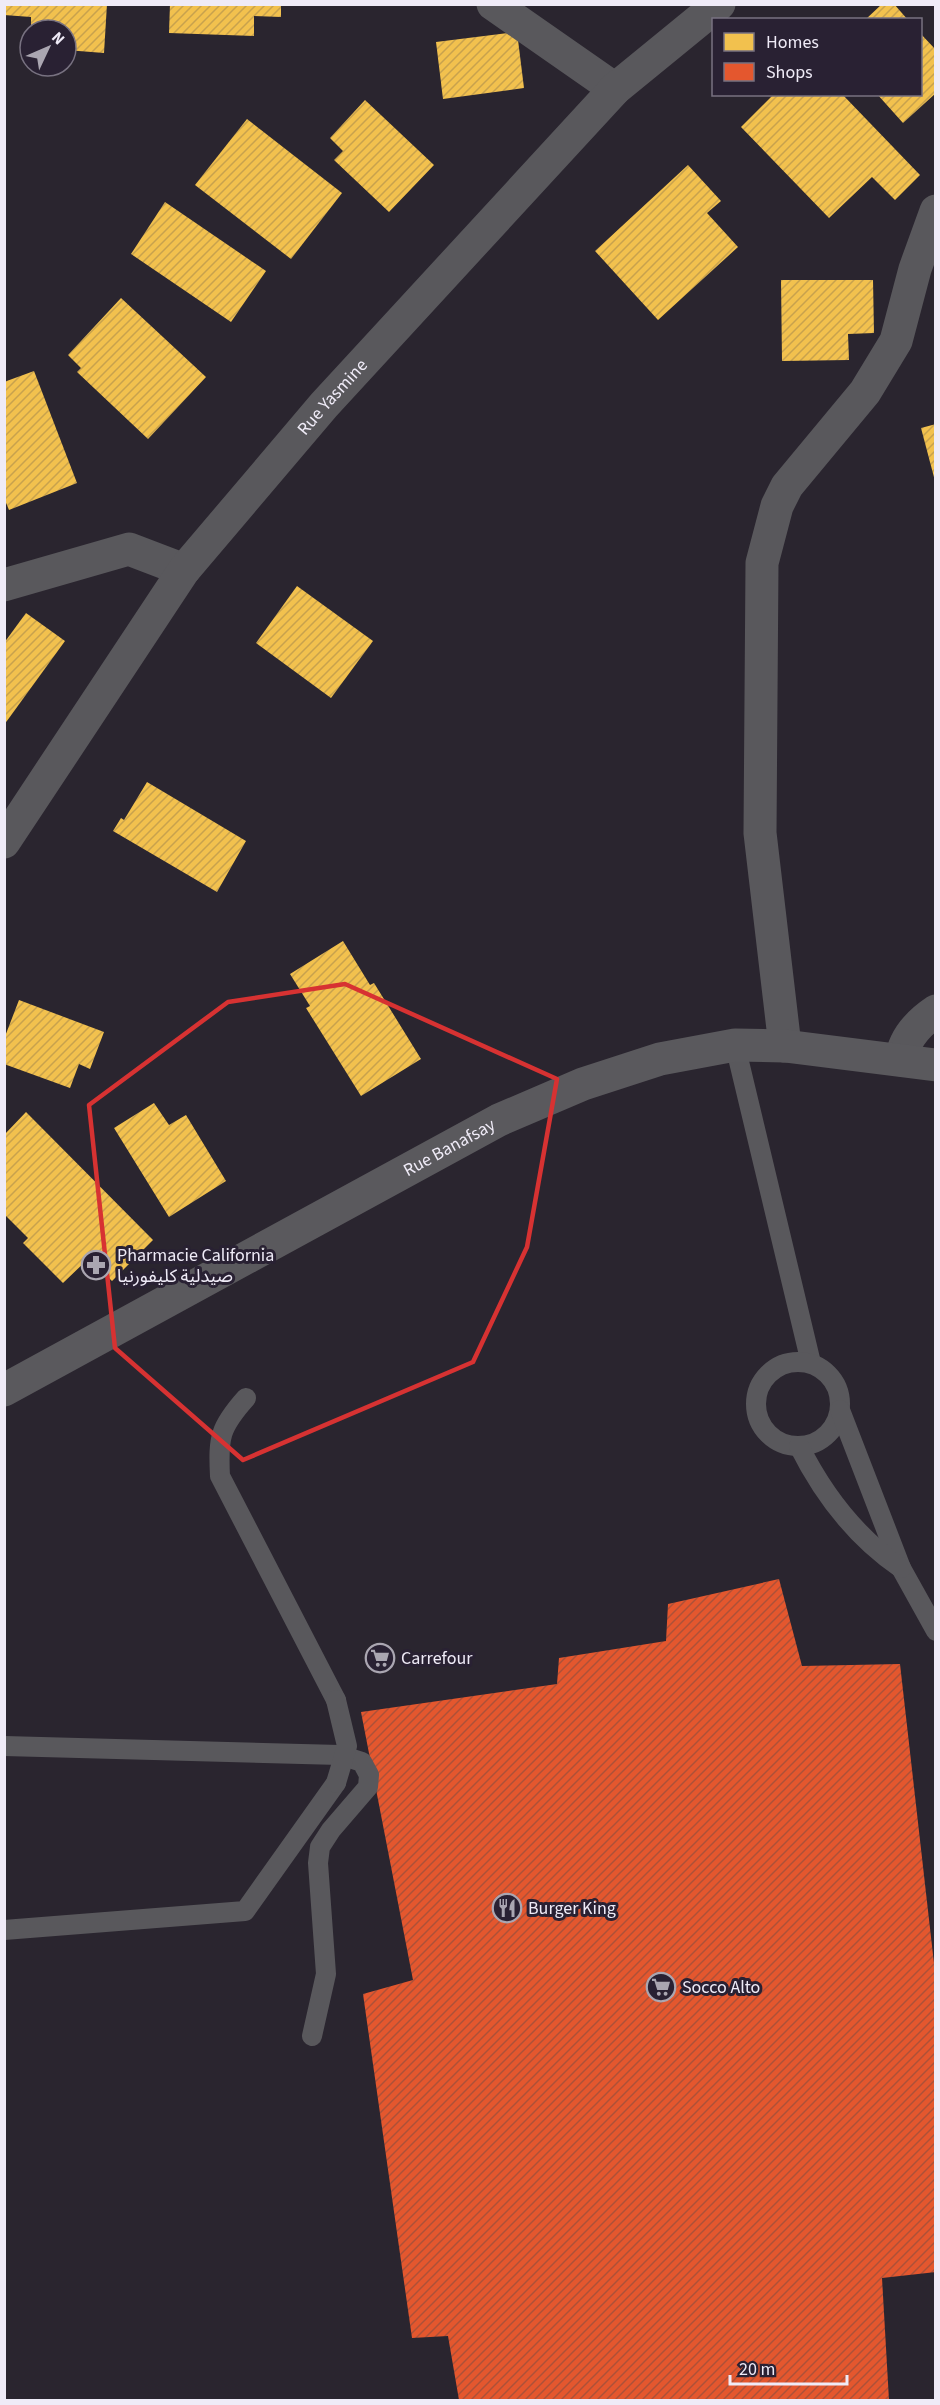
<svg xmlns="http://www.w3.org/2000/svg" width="940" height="2405" viewBox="0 0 940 2405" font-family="'Source Sans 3','Noto Sans Arabic',sans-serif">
	<defs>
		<pattern id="homes-hatch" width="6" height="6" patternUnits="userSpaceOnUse" patternTransform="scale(1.5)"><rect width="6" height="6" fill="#f2c14e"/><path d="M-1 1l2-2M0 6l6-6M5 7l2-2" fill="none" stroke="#c8a24d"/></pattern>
		<pattern id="shops-hatch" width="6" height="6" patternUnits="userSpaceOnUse" patternTransform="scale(1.5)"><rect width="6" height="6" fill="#e4572e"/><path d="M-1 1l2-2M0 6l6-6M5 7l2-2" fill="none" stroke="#ad5138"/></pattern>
	</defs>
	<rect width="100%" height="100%" fill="#2a252f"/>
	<g fill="url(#homes-hatch)">
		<polygon points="4,4 107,4 104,53 66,50 66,30 31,30 31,17 4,15"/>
		<polygon points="170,4 281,4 281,17 254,16 254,36 169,33"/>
		<polygon points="882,4 894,4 908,20 865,20"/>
		<polygon points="517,32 524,88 443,99 436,42"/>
		<polygon points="920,33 936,50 936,93 903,123 877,94 920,94"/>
		<polygon points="774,94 842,94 920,175 895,200 872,177 829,218 741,127"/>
		<polygon points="365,100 434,165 389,212 334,160 343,151 330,138"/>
		<polygon points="247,119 342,193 291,259 195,185"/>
		<polygon points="688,165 721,201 707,213 738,247 658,320 595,251"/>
		<polygon points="165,202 266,271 231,322 131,254"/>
		<polygon points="781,280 873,280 874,333 848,334 849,360 782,361"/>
		<polygon points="121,298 206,377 148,439 77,372 81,368 68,355"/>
		<polygon points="34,371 77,483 9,510 4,498 4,382"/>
		<polygon points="936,424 936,481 935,481 921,428"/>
		<polygon points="297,586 373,641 331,698 256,643"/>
		<polygon points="26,613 65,641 4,725 4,643"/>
		<polygon points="147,782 246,841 217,892 113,831 121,818 124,820"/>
		<polygon points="343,941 370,985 374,983 421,1059 361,1096 306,1008 310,1006 290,974"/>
		<polygon points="19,1000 104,1032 90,1069 79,1064 70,1088 4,1064 4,1039"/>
		<polygon points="154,1103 169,1125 186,1115 226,1181 169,1217 114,1128"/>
		<polygon points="26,1112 153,1240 112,1281 89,1258 63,1283 23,1243 28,1238 5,1215 5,1134"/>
	</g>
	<polygon fill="url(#shops-hatch)" points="779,1579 802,1666 900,1664 936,1981 936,2272 882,2278 889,2400 459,2400 448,2336 412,2338 363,1994 413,1980 361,1712 557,1684 559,1658 666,1641 668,1604"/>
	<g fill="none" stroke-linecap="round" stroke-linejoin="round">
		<g stroke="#59585c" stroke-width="20">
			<polyline points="735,1045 811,1363"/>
			<circle cx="798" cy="1404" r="42"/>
			<path d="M 246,1398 C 220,1427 218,1437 220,1476 L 336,1700"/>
			<polyline points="840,1410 901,1568 936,1631"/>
			<path d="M 799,1446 C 823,1494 857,1538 901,1568"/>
			<polyline points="4,1746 340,1755 362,1762 369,1775 368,1787 331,1830 320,1847 318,1863 326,1974 312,2036"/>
			<polyline points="4,1930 245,1911 336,1783"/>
		</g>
		<g stroke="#59585c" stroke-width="33">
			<polyline points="493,4 615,89"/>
			<polyline points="4,585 129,549 184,570"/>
			<path id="s1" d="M 4,842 L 184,570 L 324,405 L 615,89 L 719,4"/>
			<polyline points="785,1046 760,833 762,563 777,506 787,486 865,392 896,341 915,269 936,211"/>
			<path d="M 901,1060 C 904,1038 918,1023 936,1011"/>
		</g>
		<path stroke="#5a595d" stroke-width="33" id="s2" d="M 4,1390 L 499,1120 L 583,1084 L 660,1059 L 735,1045 L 785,1046 L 936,1065"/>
		<polyline stroke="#59585c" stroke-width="20" points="336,1700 347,1746 336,1783"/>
	</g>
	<path fill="none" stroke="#d73232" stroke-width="4.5" stroke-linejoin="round" d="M 345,984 L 557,1079 L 527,1247 L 473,1362 L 243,1460 L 115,1348 L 89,1105 L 228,1002 Z"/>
	<defs>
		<g id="pharmacy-ring" transform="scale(1.5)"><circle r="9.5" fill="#292133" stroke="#aaa6b1" stroke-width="1.5"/><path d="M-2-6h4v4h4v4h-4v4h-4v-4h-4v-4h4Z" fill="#aaa6b1"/></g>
		<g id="supermarket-ring" transform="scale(1.5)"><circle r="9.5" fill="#292133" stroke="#aaa6b1" stroke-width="1.5"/><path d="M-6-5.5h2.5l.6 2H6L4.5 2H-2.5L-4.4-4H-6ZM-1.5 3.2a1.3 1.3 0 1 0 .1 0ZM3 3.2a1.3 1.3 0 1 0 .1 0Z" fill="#aaa6b1"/></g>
		<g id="restaurant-ring" transform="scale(1.5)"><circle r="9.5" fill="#292133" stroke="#aaa6b1" stroke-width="1.5"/><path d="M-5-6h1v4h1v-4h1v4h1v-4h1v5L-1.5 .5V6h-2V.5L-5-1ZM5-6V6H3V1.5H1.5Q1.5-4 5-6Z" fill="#aaa6b1"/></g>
	</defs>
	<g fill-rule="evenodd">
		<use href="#pharmacy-ring" x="96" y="1265"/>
		<use href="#supermarket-ring" x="380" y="1658"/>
		<use href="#restaurant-ring" x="507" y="1908"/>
		<use href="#supermarket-ring" x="661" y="1987"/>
	</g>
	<g text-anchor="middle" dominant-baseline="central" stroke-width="6" stroke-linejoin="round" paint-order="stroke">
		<g font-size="18" fill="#efebf7" stroke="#292133">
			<text stroke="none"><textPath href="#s1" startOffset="554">Rue Yasmine</textPath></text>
			<text stroke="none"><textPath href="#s2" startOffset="507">Rue Banafsay</textPath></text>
		</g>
		<g font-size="18" fill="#efebf7" stroke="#292133" text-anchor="start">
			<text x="117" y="1255">Pharmacie California<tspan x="117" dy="21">صيدلية كليفورنيا</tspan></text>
			<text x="401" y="1658">Carrefour</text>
			<text x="528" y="1908">Burger King</text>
			<text x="682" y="1987">Socco Alto</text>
		</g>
	</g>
	<rect width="940" height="2405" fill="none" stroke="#efebf7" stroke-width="12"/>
	<rect x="712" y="18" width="210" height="78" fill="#292133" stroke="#787281" stroke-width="1.5"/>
	<rect x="724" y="33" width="30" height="18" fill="#f2c14e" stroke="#787281" stroke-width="1.5"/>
	<text x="766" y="48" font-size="18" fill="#efebf7">Homes</text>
	<rect x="724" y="63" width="30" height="18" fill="#e4572e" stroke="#787281" stroke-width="1.5"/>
	<text x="766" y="78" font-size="18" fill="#efebf7">Shops</text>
	<g transform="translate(48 48) rotate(46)"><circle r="28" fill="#292133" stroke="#787281" stroke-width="1.5"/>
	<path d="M0-4.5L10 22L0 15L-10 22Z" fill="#aaa6b1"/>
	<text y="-9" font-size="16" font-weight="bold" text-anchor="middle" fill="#efebf7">N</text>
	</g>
	<path d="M730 2375v9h117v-9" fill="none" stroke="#efebf7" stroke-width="3"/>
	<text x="739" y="2375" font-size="18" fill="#efebf7" stroke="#292133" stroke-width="4.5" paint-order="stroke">20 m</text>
</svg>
